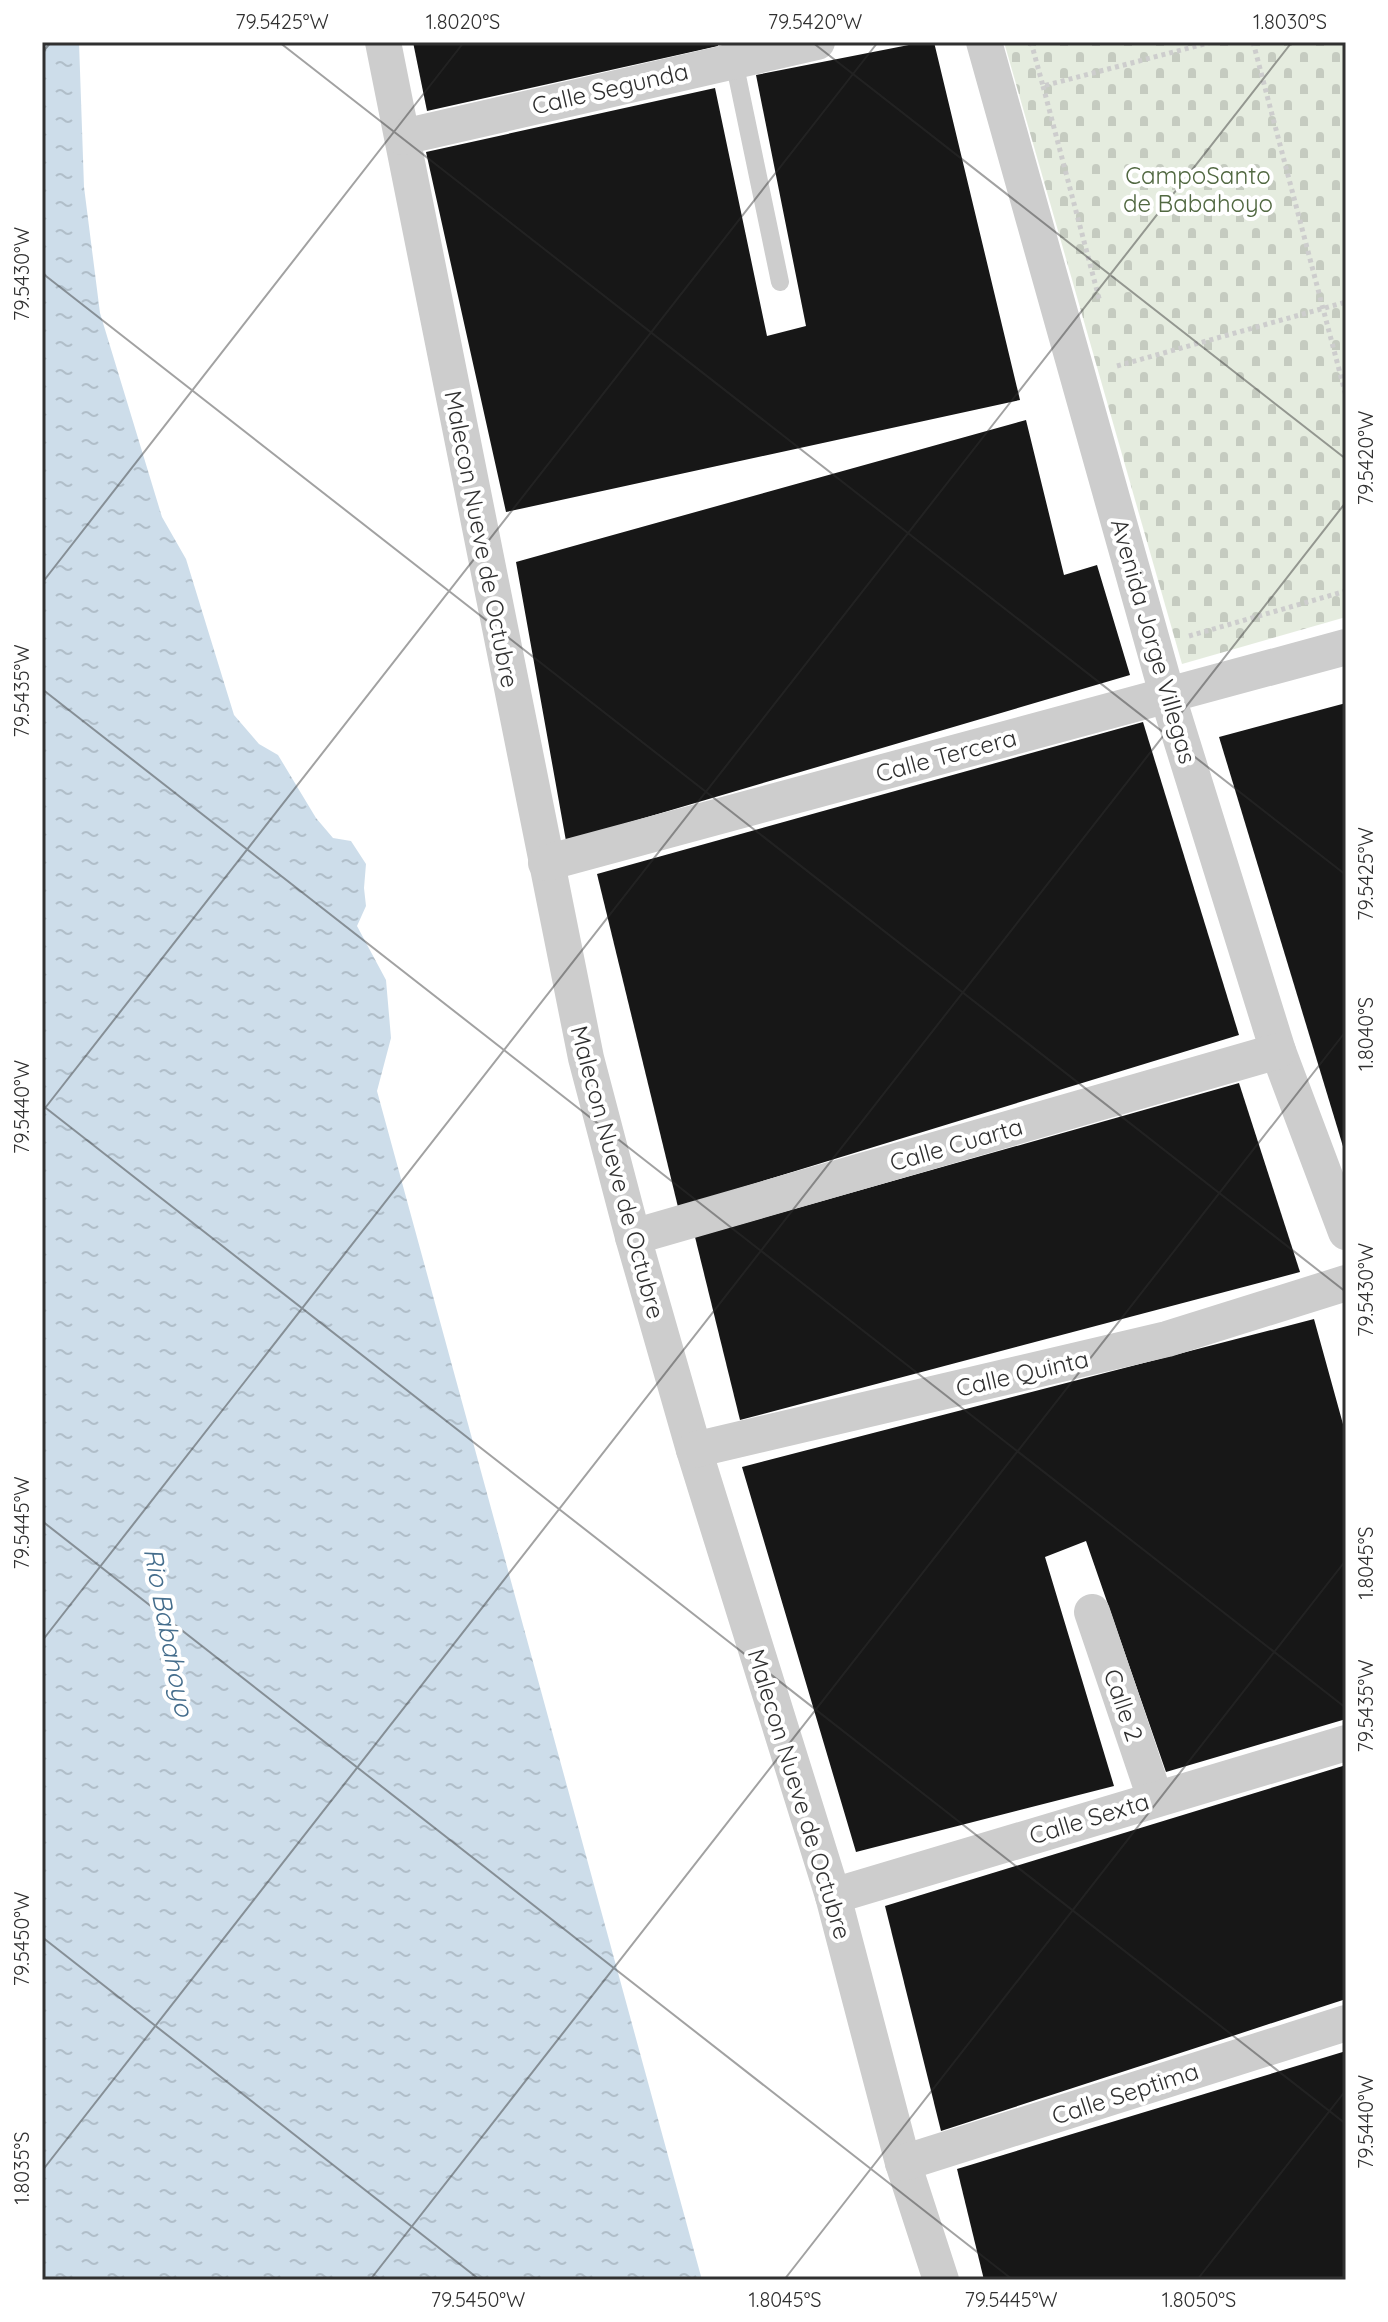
<svg xmlns="http://www.w3.org/2000/svg" width="1388" height="2322" viewBox="0 0 1388 2322" font-family="Quicksand,sans-serif">
	<defs>
		<pattern id="cemetery-stones" width="16" height="16" patternUnits="userSpaceOnUse" patternTransform="scale(2)"><rect width="16" height="16" fill="#e5ecdf"/><path d="M2 7V4a2 2 0 0 1 4 0v3zM10 15v-3a2 2 0 0 1 4 0v3z" fill="#c5cbc0"/></pattern>
		<pattern id="water-ripples" width="26" height="14" patternUnits="userSpaceOnUse" patternTransform="scale(2)"><rect width="26" height="14" fill="#cdddea"/><path d="M2 4q2-2 4 0t4 0M15 11q2-2 4 0t4 0" fill="none" stroke="#b0bec9"/></pattern>
	</defs>
	<rect width="100%" height="100%" fill="#fff"/>
	<polygon fill="url(#cemetery-stones)" points="1004,42 1346,42 1346,617 1182,664"/>
	<polygon fill="url(#water-ripples)" points="42,42 79,42 84,187 100,313 162,517 186,559 234,715 259,744 278,755 316,818 333,838 351,841 366,864 364,888 366,906 357,926 386,980 391,1038 377,1091 702,2280 42,2280"/>
	<g fill="#171717">
		<polygon points="413,42 717,42 718,46 427,111"/>
		<polygon points="924,42 934,42 1020,400 506,512 426,152 715,88 767,336 806,326 756,75"/>
		<polygon points="1026,420 1064,575 1097,565 1130,675 566,841 516,562"/>
		<polygon points="1346,703 1346,1152 1345,1153 1219,737"/>
		<polygon points="1143,722 1239,1035 678,1207 597,874"/>
		<polygon points="1239,1083 1300,1272 740,1420 695,1237"/>
		<polygon points="1314,1319 1346,1435 1346,1719 1166,1772 1086,1541 1045,1557 1114,1786 856,1852 742,1467"/>
		<polygon points="1346,1765 1346,1999 941,2131 885,1906"/>
		<polygon points="1346,2051 1346,2280 984,2280 957,2169"/>
	</g>
	<g fill="none" stroke-linecap="round" stroke-linejoin="round">
		<g stroke="#cdcdcd" stroke-width="5" stroke-dasharray="4 4" stroke-linecap="butt">
			<polyline points="1031,42 1043,86 1212,42"/>
			<polyline points="1253,42 1346,396"/>
			<polyline points="1043,86 1100,302"/>
			<polyline points="1117,366 1346,302"/>
			<polyline points="1189,636 1346,591"/>
		</g>
		<polyline stroke="#cdcdcd" stroke-width="18" points="730,42 780,282"/>
		<g stroke="#cdcdcd" stroke-width="36">
			<polyline points="383,42 586,1058 633,1237 694,1450 833,1896 903,2163 941,2280"/>
			<polyline points="984,42 1167,694 1278,1051 1346,1232"/>
			<polyline points="403,137 817,42"/>
			<polyline points="546,863 1346,647"/>
			<polyline points="633,1237 1278,1051"/>
			<polyline points="694,1450 1167,1339 1346,1283"/>
			<polyline points="1092,1612 1155,1798"/>
			<polyline points="833,1896 1346,1743"/>
			<polyline points="903,2163 1346,2023"/>
		</g>
	</g>
	<path fill="none" stroke="#303030" stroke-width="2" stroke-opacity="0.45" d="M 279,42 L 1346,875M 812,42 L 1346,459M 1345,42 L 1346,43M 42,53 L 51,42M 42,273 L 1346,1292M 42,583 L 464,42M 42,689 L 1346,1708M 42,1105 L 1346,2124M 42,1112 L 878,42M 42,1521 L 1013,2280M 42,1641 L 1292,42M 42,1937 L 480,2280M 42,2171 L 1346,502M 370,2280 L 1346,1031M 784,2280 L 1346,1560M 1197,2280 L 1346,2090"/>
	<g text-anchor="middle" dominant-baseline="central" stroke-width="8" stroke-linejoin="round" paint-order="stroke">
		<g font-size="24" fill="#303030" stroke="#fff">
			<text transform="translate(610 88) rotate(-13)">Calle Segunda</text>
			<text transform="translate(482 539) rotate(79)">Malecon Nueve de Octubre</text>
			<text transform="translate(1154 641) rotate(74)">Avenida Jorge Villegas</text>
			<text transform="translate(946 755) rotate(-15)">Calle Tercera</text>
			<text transform="translate(956 1144) rotate(-16)">Calle Cuarta</text>
			<text transform="translate(618 1172) rotate(75)">Malecon Nueve de Octubre</text>
			<text transform="translate(1022 1373) rotate(-13)">Calle Quinta</text>
			<text transform="translate(1124 1705) rotate(71)">Calle 2</text>
			<text transform="translate(800 1794) rotate(73)">Malecon Nueve de Octubre</text>
			<text transform="translate(1089 1818) rotate(-17)">Calle Sexta</text>
			<text transform="translate(1125 2093) rotate(-18)">Calle Septima</text>
		</g>
		<g font-size="24" fill="#516841" stroke="#fff">
			<text x="1198" y="175">CampoSanto<tspan x="1198" dy="28">de Babahoyo</tspan></text>
		</g>
		<g font-size="26" font-style="italic" fill="#446d8c" stroke="#fff">
			<text transform="translate(169 1632) rotate(79)">Rio Babahoyo</text>
		</g>
	</g>
	<rect width="1388" height="2322" fill="none" stroke="#ffffff" stroke-width="88"/>
	<rect x="44" y="44" width="1300" height="2234" fill="none" stroke="#303030" stroke-width="3"/>
	<g font-size="20" text-anchor="middle" fill="#303030">
		<text x="282" y="29">79.5425°W</text>
		<text x="463" y="29">1.8020°S</text>
		<text x="815" y="29">79.5420°W</text>
		<text x="1290" y="29">1.8030°S</text>
		<text transform="translate(22 274) rotate(-90)" y="7">79.5430°W</text>
		<text transform="translate(1366 458) rotate(-90)" y="7">79.5420°W</text>
		<text transform="translate(22 691) rotate(-90)" y="7">79.5435°W</text>
		<text transform="translate(1366 874) rotate(-90)" y="7">79.5425°W</text>
		<text transform="translate(1366 1034) rotate(-90)" y="7">1.8040°S</text>
		<text transform="translate(22 1107) rotate(-90)" y="7">79.5440°W</text>
		<text transform="translate(1366 1290) rotate(-90)" y="7">79.5430°W</text>
		<text transform="translate(22 1523) rotate(-90)" y="7">79.5445°W</text>
		<text transform="translate(1366 1563) rotate(-90)" y="7">1.8045°S</text>
		<text transform="translate(1366 1706) rotate(-90)" y="7">79.5435°W</text>
		<text transform="translate(22 1939) rotate(-90)" y="7">79.5450°W</text>
		<text transform="translate(1366 2122) rotate(-90)" y="7">79.5440°W</text>
		<text transform="translate(22 2168) rotate(-90)" y="7">1.8035°S</text>
		<text x="478" y="2307">79.5450°W</text>
		<text x="785" y="2307">1.8045°S</text>
		<text x="1011" y="2307">79.5445°W</text>
		<text x="1199" y="2307">1.8050°S</text>
	</g>
</svg>
